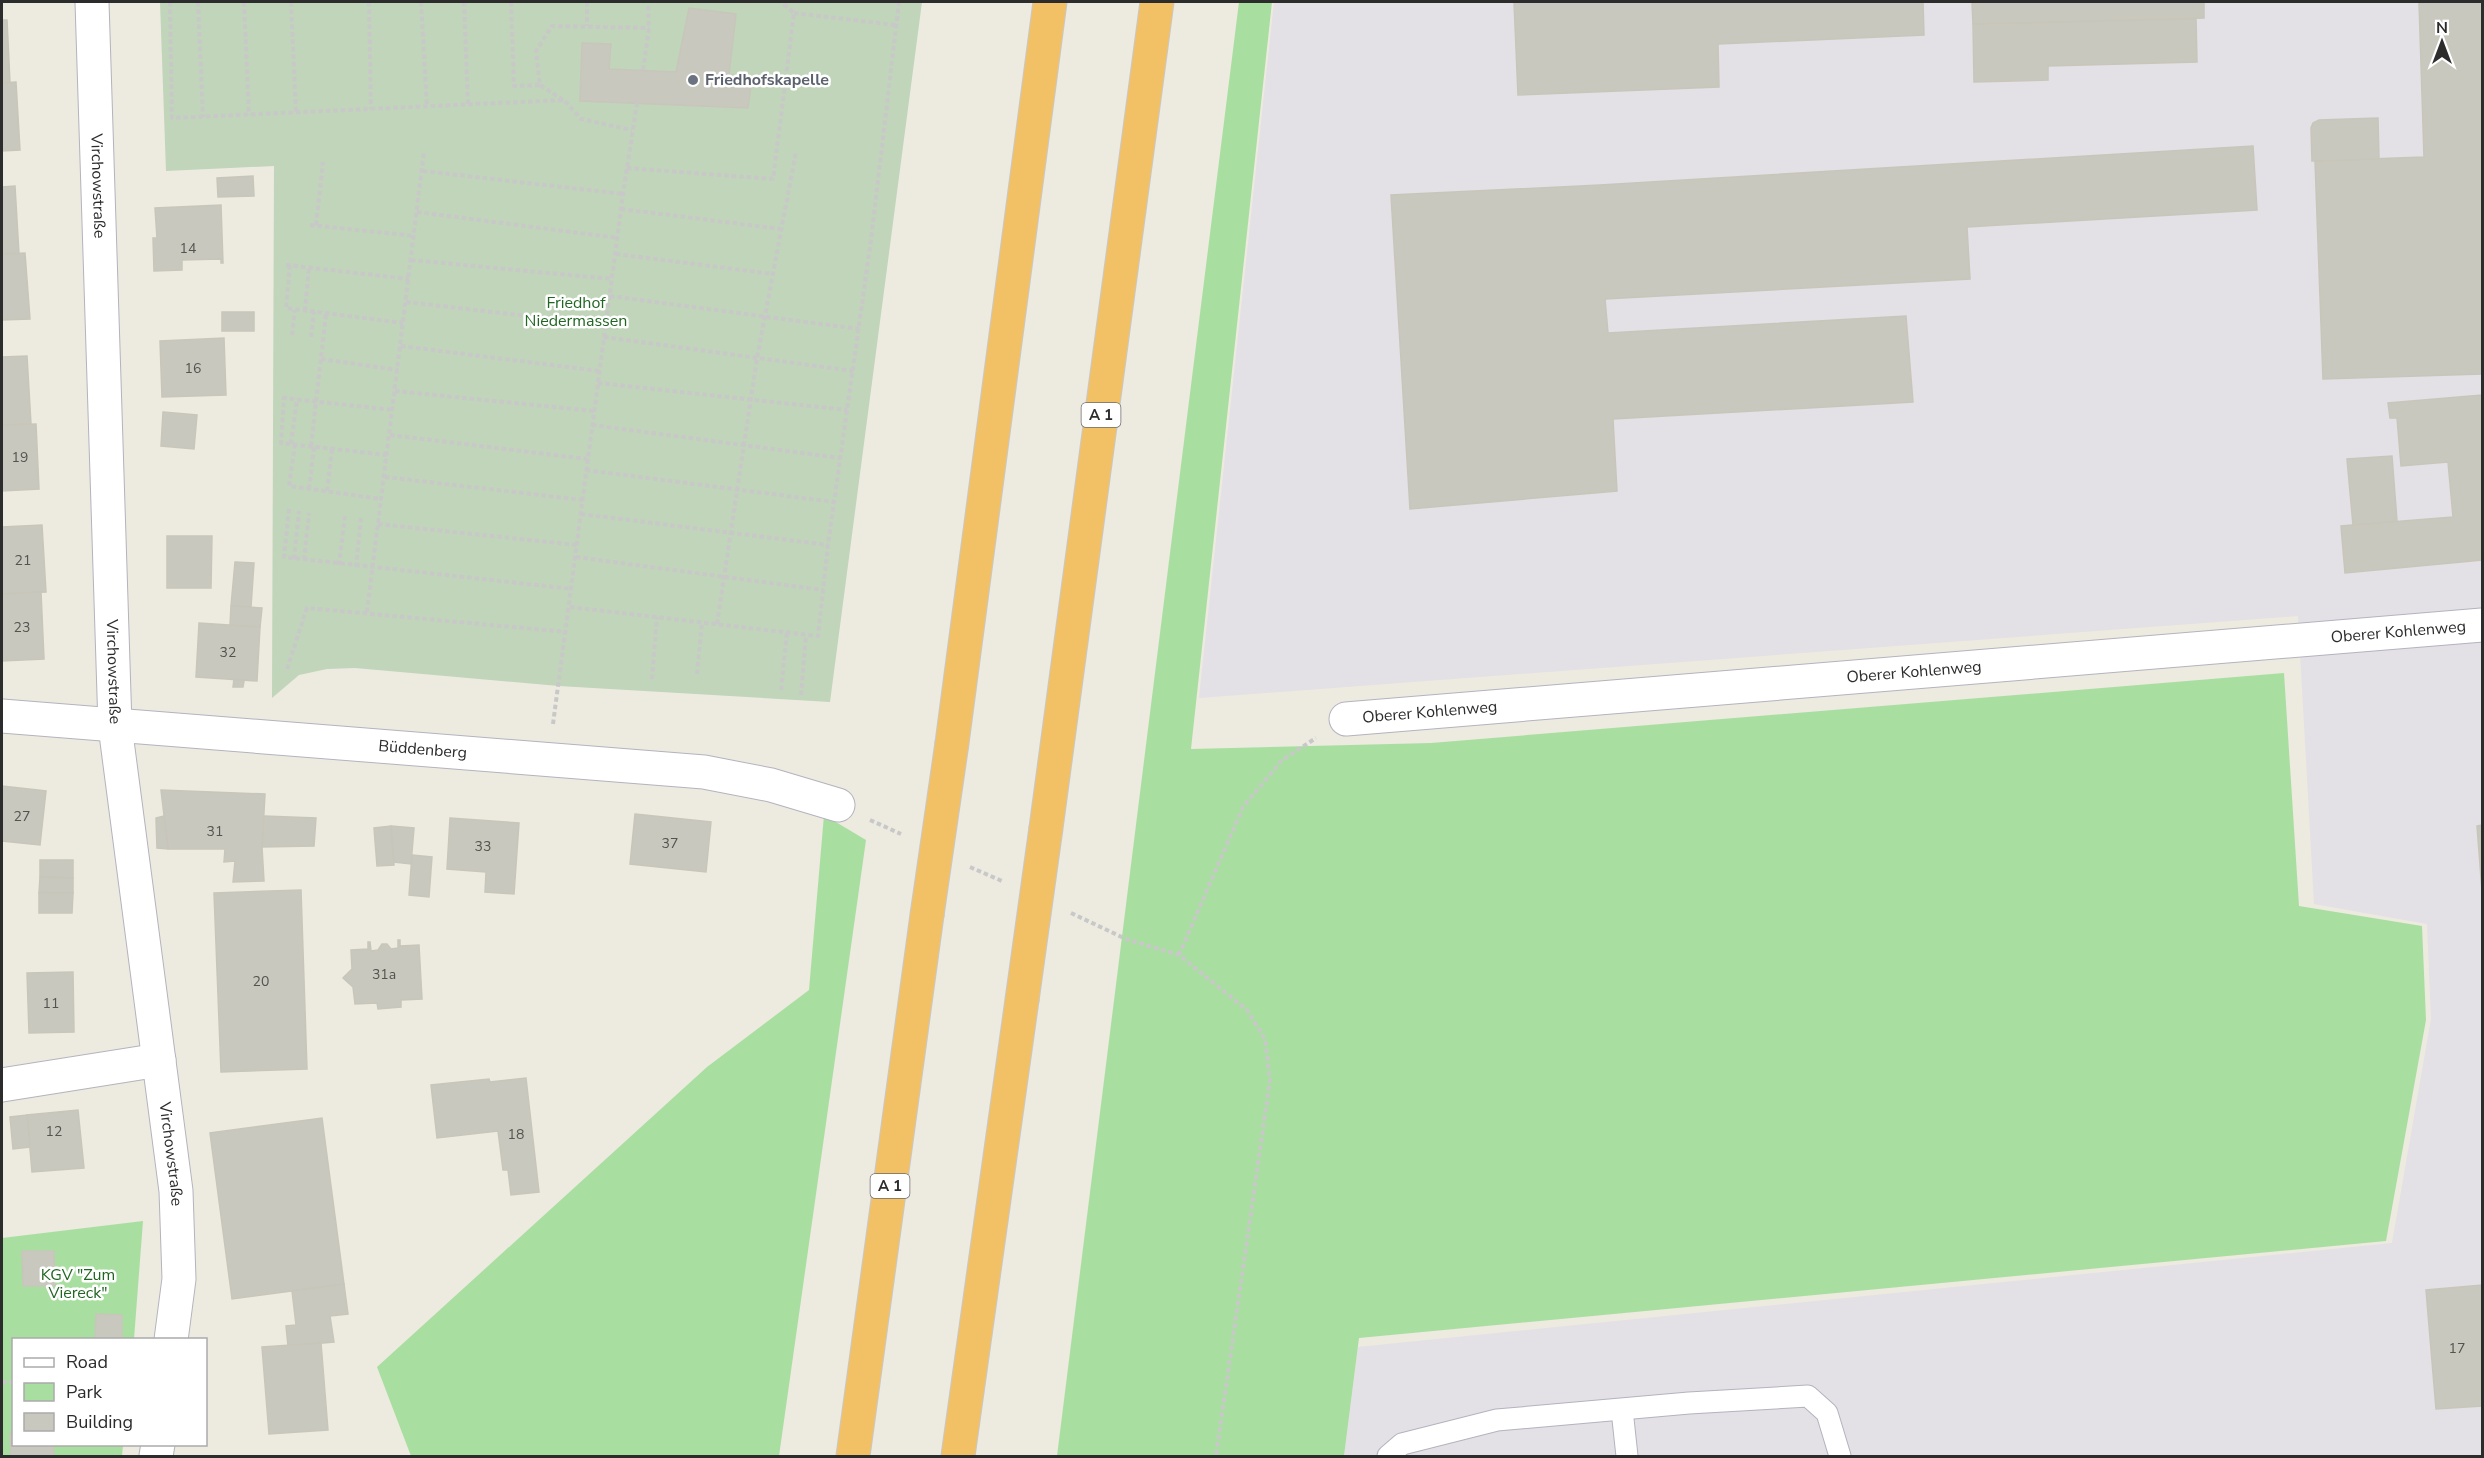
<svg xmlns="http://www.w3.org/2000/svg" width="2484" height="1458" viewBox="0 0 2484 1458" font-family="'Nunito Sans',sans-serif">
	<rect width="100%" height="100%" fill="#edeae0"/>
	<polygon fill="#e3e0e6" points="1274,2 2482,2 2482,1456 1344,1456 1358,1347 2392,1243 2431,1019 2427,924 2314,904 2298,616 1199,698"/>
	<g fill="#a9dea1">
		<polygon points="1239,2 1272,2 1191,749 1431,743 2284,673 2299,906 2422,926 2426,1020 2386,1241 1359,1338 1344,1456 1057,1456"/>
		<polygon points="824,815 866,840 779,1456 411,1456 377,1367 707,1067 809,990"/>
		<polygon points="143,1221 134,1339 14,1340 14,1444 123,1445 122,1456 2,1456 2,1238"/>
	</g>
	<polygon fill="#c0d5b9" points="160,2 922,2 830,702 559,686 355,668 327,669 299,675 272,698 274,166 166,171"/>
	<g fill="#c9c8be" stroke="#c8c6ba" stroke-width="1.5">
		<polygon points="1514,2 1923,2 1924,35 1718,44 1719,87 1518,95"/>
		<polygon points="1972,2 2204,2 2204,18 1973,24"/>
		<polygon points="2419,2 2482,2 2482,374 2323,379 2315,161 2424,157"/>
		<polygon points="689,8 736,14 729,75 752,78 748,108 580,101 582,43 611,44 609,69 676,72"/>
		<polygon points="2196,19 2197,62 2048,66 2048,80 1974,82 1973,24"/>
		<polygon points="2,20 7,20 10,83 2,83"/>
		<polygon points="16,82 20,150 2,151 2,83"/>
		<polygon points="2378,118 2379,159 2312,161 2311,128 2313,123 2319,120"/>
		<polygon points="2253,146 2257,210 1967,227 1970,279 1605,299 1608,333 1906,316 1913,402 1613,419 1617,491 1410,509 1391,195 1600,185"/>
		<polygon points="253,176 254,196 218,197 217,178"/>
		<polygon points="15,186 19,254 2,254 2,187"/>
		<polygon points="221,205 223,263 221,263 221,259 182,260 182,270 154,271 153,238 157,238 155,208"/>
		<polygon points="25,253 30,319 2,320 2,254"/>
		<rect x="222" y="312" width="32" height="19"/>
		<polygon points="224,338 226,395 162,397 160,341"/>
		<polygon points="27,356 31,424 2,425 2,357"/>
		<polygon points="2482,395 2482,560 2345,573 2341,526 2453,517 2448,462 2401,466 2397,418 2390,418 2388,403"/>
		<polygon points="163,412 197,415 194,449 161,446"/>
		<polygon points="36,424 39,489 2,491 2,425"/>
		<polygon points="2392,456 2397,521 2353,525 2347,459"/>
		<polygon points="42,525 46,592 2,594 2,527"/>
		<polygon points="167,536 212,536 211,588 167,588"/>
		<polygon points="235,562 254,563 251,607 231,606"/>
		<polygon points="41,592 44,659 2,661 2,594"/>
		<polygon points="231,606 262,608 260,627 230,625"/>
		<polygon points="199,623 260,627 257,681 196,677"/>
		<polygon points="234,679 244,681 243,687 233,687"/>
		<polygon points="2,786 46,791 40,845 2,841"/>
		<polygon points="161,790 265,794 262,847 264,881 233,882 235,861 224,862 225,849 168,849"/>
		<polygon points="635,814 711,822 706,872 630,864"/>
		<polygon points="164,816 168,849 157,848 156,818"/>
		<polygon points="264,816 316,818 314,846 262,847"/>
		<polygon points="450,818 519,823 514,894 485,892 486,872 447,869"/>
		<polygon points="2482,825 2482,891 2477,826"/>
		<polygon points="391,826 394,865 377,866 374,828"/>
		<polygon points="391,826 414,828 411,864 394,862"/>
		<polygon points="412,855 432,857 429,897 409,895"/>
		<polygon points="40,860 73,860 73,878 40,877"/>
		<polygon points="40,877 73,878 73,893 39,893"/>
		<polygon points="301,890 307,1069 221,1072 214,893"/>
		<polygon points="39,893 73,893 72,913 39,913"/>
		<polygon points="398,940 400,940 400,946 419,945 422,999 401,1000 401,1007 378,1009 377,1003 355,1004 353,987 343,978 352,969 351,950 368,949 368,942 370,942 371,951 378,950 382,944 387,944 391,949 398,948"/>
		<polygon points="73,972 74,1032 29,1033 27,973"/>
		<polygon points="526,1078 539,1192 511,1195 508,1170 503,1170 498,1131 437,1138 431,1085 489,1079 490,1082"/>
		<polygon points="78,1110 84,1168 32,1172 27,1115"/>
		<polygon points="27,1115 30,1147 13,1149 10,1117"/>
		<polygon points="322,1118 344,1284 232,1299 210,1133"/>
		<polygon points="22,1251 54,1251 55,1286 23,1286"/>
		<polygon points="344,1284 348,1314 330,1316 334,1342 288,1346 286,1326 296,1325 292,1291"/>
		<polygon points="2482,1285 2482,1406 2436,1409 2426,1290"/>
		<polygon points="96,1314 122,1315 122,1340 95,1340"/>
		<polygon points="321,1343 328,1430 269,1434 262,1347"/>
		<polygon points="14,1432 14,1444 53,1444 54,1456 11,1456 10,1433"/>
	</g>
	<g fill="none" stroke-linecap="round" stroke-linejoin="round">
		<g stroke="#b4b3be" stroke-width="23">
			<g id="lane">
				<polyline points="1622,1410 1627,1456"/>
				<polyline points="1388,1456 1402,1444 1497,1420 1689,1403 1808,1396 1827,1413 1840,1456"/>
			</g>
		</g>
		<g stroke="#b4b3be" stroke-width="35">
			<g id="street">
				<path id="s1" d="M 92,2 L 115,726 L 176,1191 L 179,1279 L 171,1340"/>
				<path id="s2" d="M 2,716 L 704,772 L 771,785 L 838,805"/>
				<path id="s3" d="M 1346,719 L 2482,625"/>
				<polyline points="2,1085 159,1060"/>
				<polyline points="156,1456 158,1444"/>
			</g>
		</g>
		<g stroke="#c8c8c8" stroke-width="35">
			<g id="highway">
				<polyline points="952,743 1050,2"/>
				<polyline points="1046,828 1157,2"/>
				<polyline points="853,1456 927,915"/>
				<polyline points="958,1456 1022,1000"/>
			</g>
		</g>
		<g stroke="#c8c8c8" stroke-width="4" stroke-dasharray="4.5 3" stroke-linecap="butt">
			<polyline points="170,2 172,118 564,100 581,119 632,130"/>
			<polyline points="198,2 203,117"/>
			<polyline points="244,2 249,115"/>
			<polyline points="291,2 296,113"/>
			<polyline points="369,2 371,109"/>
			<polyline points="421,2 427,106"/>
			<polyline points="464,2 468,104"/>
			<polyline points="511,2 514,86 540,85"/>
			<polyline points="587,2 587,26"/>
			<polyline points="794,13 895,25"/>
			<polyline points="643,70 649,28 648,2"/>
			<polyline points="563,100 540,85 536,51 552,26 649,28"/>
			<polyline points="627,168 773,179 794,13 781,2"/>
			<polyline points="423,171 623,194"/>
			<polyline points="621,209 781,229"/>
			<polyline points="417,212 618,238"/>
			<polyline points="310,225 415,236"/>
			<polyline points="316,225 323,162"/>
			<polyline points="616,254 773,274"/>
			<polyline points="411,260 612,279"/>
			<polyline points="286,265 409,279"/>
			<polyline points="290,265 286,308 403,323"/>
			<polyline points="610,296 859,329"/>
			<polyline points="406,302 606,325"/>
			<polyline points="305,311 309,267"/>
			<polyline points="292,335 295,310"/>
			<polyline points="311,337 314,312"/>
			<polyline points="604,337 853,371"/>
			<polyline points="401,346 599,371"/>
			<polyline points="321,359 398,370"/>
			<polyline points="598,383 847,410"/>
			<polyline points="395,391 594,411"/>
			<polyline points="592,425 840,458"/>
			<polyline points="390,435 587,459"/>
			<polyline points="291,444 297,399"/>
			<polyline points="295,444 289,486 381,499"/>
			<polyline points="311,446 326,314"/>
			<polyline points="387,455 281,443 284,398 393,410"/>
			<polyline points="586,470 834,502"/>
			<polyline points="385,477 583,500"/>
			<polyline points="309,489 314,447"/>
			<polyline points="327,491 332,449"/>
			<polyline points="289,509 284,557 572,589"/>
			<polyline points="581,514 828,545"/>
			<polyline points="378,524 577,545"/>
			<polyline points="576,557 823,590"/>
			<polyline points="294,559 299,511"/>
			<polyline points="304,560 309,513"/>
			<polyline points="339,565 345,516"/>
			<polyline points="356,567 361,518"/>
			<polyline points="570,607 818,636 828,545 871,240 899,2"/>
			<polyline points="367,612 424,151"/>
			<polyline points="717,624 757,358 796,152"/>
			<polyline points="287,669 307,608 567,632"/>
			<polyline points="697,674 702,622"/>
			<polyline points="652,679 657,617"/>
			<polyline points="781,690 787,632"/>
			<polyline points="801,695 806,635"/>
			<polyline points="553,724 623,194 637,103"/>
			<polyline points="870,820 901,834"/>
			<polyline points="970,867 1002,881"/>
			<polyline points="1071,913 1126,939 1179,955 1247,1010 1265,1039 1270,1080 1216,1456"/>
			<polyline points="1179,955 1243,807 1282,760 1316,738"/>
			<polyline points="2,1382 14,1382"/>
		</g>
		<use href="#lane" stroke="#fff" stroke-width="21"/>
		<use href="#street" stroke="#fff" stroke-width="33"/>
		<use href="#highway" stroke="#f2c166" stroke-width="33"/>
		<g stroke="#c8c8c8" stroke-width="35" stroke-linecap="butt">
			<g id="highway-bridge">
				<polyline points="927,915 952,743"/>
				<polyline points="1022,1000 1046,828"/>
			</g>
		</g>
		<use href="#highway-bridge" stroke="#f2c166" stroke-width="33"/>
	</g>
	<circle fill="#6b7280" stroke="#fff" stroke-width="2" cx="693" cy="80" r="6"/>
	<g text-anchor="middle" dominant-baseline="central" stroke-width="5" stroke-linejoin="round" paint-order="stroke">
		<g font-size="14" fill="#535350">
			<text x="188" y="248">14</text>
			<text x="193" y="368">16</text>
			<text x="20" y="457">19</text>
			<text x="23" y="560">21</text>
			<text x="22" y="627">23</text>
			<text x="228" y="652">32</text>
			<text x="22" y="816">27</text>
			<text x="215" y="831">31</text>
			<text x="670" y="843">37</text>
			<text x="483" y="846">33</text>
			<text x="384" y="974">31a</text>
			<text x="261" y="981">20</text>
			<text x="51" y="1003">11</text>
			<text x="54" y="1131">12</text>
			<text x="516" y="1134">18</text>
			<text x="2457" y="1348">17</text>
		</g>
		<g fill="#fff" stroke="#6b6b6b" stroke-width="1.5">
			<rect x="1081.5" y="403" width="39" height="24" rx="4.5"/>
			<rect x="870.5" y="1174" width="39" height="24" rx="4.5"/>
		</g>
		<g font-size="15" font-weight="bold" fill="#2c2c2c">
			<text x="1101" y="415">A 1</text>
			<text x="890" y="1186">A 1</text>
		</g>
		<g font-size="16" font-weight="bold" fill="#5b616d" stroke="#fff" text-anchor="start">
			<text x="705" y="80">Friedhofskapelle</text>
		</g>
		<g font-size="16" fill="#2c2c2c" stroke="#fff">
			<text stroke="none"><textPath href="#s1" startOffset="184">Virchowstraße</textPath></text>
			<text stroke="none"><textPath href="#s3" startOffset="1056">Oberer Kohlenweg</textPath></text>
			<text stroke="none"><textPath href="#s3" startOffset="570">Oberer Kohlenweg</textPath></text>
			<text stroke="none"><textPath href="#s1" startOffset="670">Virchowstraße</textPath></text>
			<text stroke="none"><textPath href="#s3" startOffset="84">Oberer Kohlenweg</textPath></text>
			<text stroke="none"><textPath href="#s2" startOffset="422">Büddenberg</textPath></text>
			<text stroke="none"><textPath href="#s1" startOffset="1156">Virchowstraße</textPath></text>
		</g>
		<g font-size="16" fill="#216522" stroke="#fff">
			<text x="576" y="303">Friedhof<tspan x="576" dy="18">Niedermassen</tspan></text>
			<text x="78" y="1275">KGV "Zum<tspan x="78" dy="18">Viereck"</tspan></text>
		</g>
	</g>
	<rect width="2484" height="1458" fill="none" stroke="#2c2c2c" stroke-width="6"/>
	<rect x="12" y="1338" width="195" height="108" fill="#ffffff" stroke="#ababab" stroke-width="1.5"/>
	<rect x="24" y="1358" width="30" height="9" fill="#ffffff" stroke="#ababab" stroke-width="1.5"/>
	<text x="66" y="1368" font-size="18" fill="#2c2c2c">Road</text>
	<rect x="24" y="1383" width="30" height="18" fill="#a9dea1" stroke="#ababab" stroke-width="1.5"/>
	<text x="66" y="1398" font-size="18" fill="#2c2c2c">Park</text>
	<rect x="24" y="1413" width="30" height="18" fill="#c9c8be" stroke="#ababab" stroke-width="1.5"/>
	<text x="66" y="1428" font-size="18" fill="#2c2c2c">Building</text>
	<g transform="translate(2442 42)" stroke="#ffffff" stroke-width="4.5" paint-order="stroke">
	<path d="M0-4.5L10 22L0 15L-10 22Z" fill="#2c2c2c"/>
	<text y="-9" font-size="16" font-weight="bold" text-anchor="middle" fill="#2c2c2c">N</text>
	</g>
</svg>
